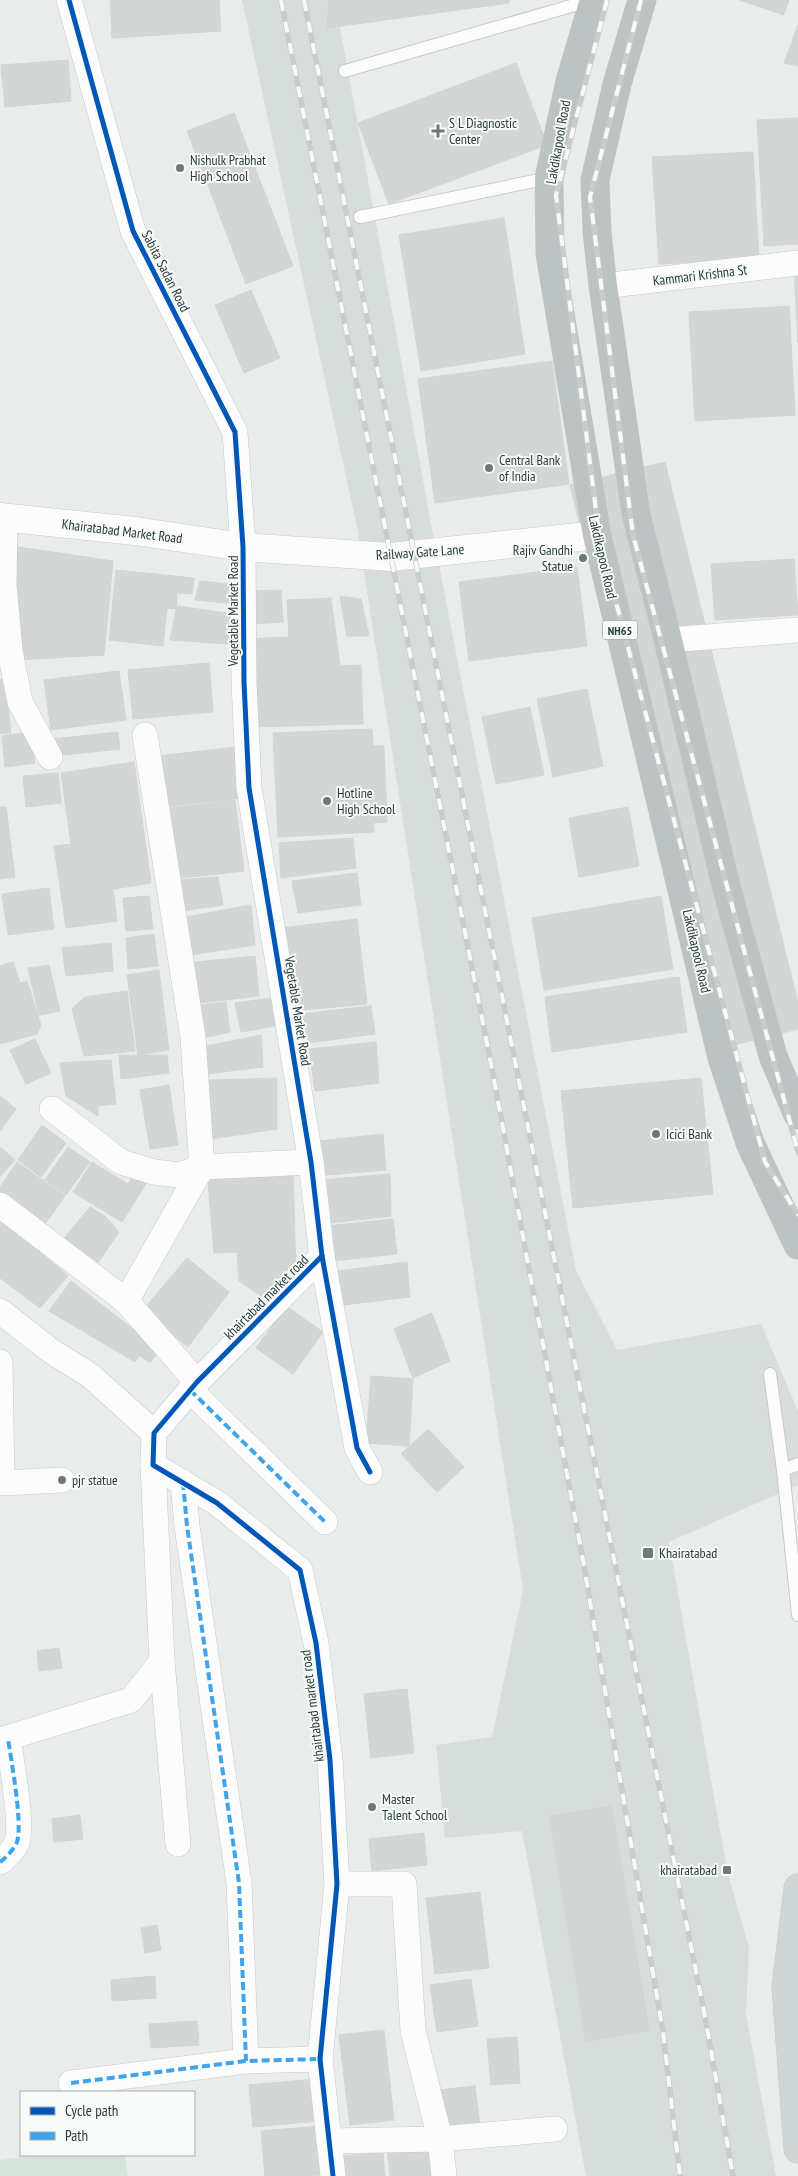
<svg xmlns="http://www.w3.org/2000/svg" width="798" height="2176" viewBox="0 0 798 2176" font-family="'PT Sans Narrow',sans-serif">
	<rect width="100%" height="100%" fill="#e8edeb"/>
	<polygon fill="#d7dddb" points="242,0 335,0 432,529 576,1270 617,1350 761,1324 798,1411 798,1485 669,1542 727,1870 749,1948 746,2014 776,2176 586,2176 522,1831 445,1838 436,1745 492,1737 523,1590 357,527"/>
	<polygon fill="#d4e4da" points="38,2155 125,2155 128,2176 0,2176 0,2160"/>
	<g fill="#d2d6d5" stroke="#d1d6d4">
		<polygon points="110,0 219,0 221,31 112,38"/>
		<polygon points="329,0 510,0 509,3 327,28"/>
		<polygon points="739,0 789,0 784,15"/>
		<polygon points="798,25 798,66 784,63"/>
		<polygon points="68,60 71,101 5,107 1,65"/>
		<polygon points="516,63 547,145 389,204 358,123"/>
		<polygon points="234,113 293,266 246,284 187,131"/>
		<polygon points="798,118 798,244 764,246 757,120"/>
		<polygon points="753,152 759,259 659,264 652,157"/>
		<polygon points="504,218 525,354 421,371 399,235"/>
		<polygon points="794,267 798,267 798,343"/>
		<polygon points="251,290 280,358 244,373 215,305"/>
		<polygon points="789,306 795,415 695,421 689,312"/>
		<polygon points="552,361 569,484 435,503 418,379"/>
		<polygon points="665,462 798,1003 798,1029 710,1051 570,485"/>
		<polygon points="12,546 113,561 104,655 16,660"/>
		<polygon points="794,559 798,615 715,620 711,564"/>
		<polygon points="577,567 587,646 469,661 459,582"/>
		<polygon points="116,570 194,578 192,594 177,593 176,609 167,608 163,646 109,640"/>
		<polygon points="200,581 231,584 228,603 195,600"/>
		<polygon points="281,590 283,622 251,624 247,591"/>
		<polygon points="340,596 361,599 369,636 347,636"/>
		<polygon points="331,598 340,666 361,665 363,724 251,727 248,639 289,637 287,600"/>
		<polygon points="177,606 233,614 227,644 170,640"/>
		<polygon points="209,663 213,712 133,719 128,670"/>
		<polygon points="119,671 126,720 51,730 44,680"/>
		<polygon points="5,679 11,733 0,734 0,680"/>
		<polygon points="587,689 603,766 553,777 537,699"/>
		<polygon points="530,707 544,775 496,784 482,717"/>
		<polygon points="372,729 373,746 384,746 387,822 373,823 374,832 278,837 273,733"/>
		<polygon points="30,732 35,763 5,767 2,736"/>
		<polygon points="118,732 120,749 55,756 53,739"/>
		<polygon points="236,747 242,798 165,807 158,756"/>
		<polygon points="134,762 151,883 113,889 117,921 66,928 54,846 71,844 61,773"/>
		<polygon points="58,773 61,803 26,807 23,776"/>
		<polygon points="235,800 244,871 172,879 163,809"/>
		<polygon points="0,807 6,807 15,877 0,879"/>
		<polygon points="628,807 639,866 579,877 569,818"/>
		<polygon points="353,838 356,868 281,878 279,843"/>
		<polygon points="357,873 361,905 298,913 292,881"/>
		<polygon points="218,877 223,905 182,911 177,880"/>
		<polygon points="49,888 54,929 8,935 2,894"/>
		<polygon points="149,896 153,929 126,931 123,898"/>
		<polygon points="661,896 673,969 544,990 532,918"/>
		<polygon points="251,905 255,945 191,955 186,917"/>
		<polygon points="357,919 367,1004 293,1011 281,928"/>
		<polygon points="154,934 158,966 128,969 126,938"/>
		<polygon points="111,943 113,971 66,976 62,948"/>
		<polygon points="255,956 259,996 192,1004 186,963"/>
		<polygon points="13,962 20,983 27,981 41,1025 37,1034 0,1044 0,966"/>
		<polygon points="49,965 60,1011 39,1015 28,968"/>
		<polygon points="159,970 169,1050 138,1055 127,975"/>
		<polygon points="679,977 687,1032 552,1052 545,997"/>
		<polygon points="127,991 135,1051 84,1056 72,1009 85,997"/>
		<polygon points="271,998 275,1026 241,1032 235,1003"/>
		<polygon points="226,1002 230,1032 198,1039 194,1006"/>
		<polygon points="371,1006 375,1034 308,1043 300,1014"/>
		<polygon points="261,1035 263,1067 206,1074 201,1047"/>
		<polygon points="35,1039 51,1073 26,1084 10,1050"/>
		<polygon points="376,1042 379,1083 315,1091 309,1049"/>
		<polygon points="119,1055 167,1055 169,1073 121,1079"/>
		<polygon points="111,1060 116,1104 98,1106 98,1116 66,1096 60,1063"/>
		<polygon points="277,1078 277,1129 211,1139 207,1080"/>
		<polygon points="701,1078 713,1194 573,1208 561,1091"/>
		<polygon points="169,1085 178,1145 150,1149 140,1090"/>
		<polygon points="0,1096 16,1109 0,1131"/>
		<polygon points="42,1125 66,1143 41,1177 18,1160"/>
		<polygon points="383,1134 386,1170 326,1175 318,1141"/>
		<polygon points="0,1147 15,1160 0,1177"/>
		<polygon points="68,1147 90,1162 66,1195 45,1180"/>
		<polygon points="17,1162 65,1196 43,1227 0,1196 0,1187"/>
		<polygon points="92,1162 128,1184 136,1171 149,1179 122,1222 73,1192"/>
		<polygon points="293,1172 296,1274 261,1296 239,1281 237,1252 214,1253 208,1180"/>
		<polygon points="390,1174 391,1216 330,1223 321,1180"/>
		<polygon points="90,1207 105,1216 119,1232 95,1267 60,1243"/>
		<polygon points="0,1218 68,1276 40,1308 0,1278"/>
		<polygon points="393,1219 397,1254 331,1261 327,1226"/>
		<polygon points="187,1258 229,1292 188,1347 143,1310"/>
		<polygon points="407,1262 410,1297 343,1305 338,1271"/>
		<polygon points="71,1281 160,1350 150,1363 139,1355 135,1362 49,1311"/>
		<polygon points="286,1306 323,1332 293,1374 256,1348"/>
		<polygon points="432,1313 450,1361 413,1378 394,1329"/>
		<polygon points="371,1376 413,1379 409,1446 366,1443"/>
		<polygon points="428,1429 464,1467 437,1492 401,1454"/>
		<polygon points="59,1648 62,1668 39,1671 37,1651"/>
		<polygon points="407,1689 414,1753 371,1758 364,1694"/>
		<polygon points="611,1806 649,2030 586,2041 550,1816"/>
		<polygon points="80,1815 83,1839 54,1842 52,1819"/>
		<polygon points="424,1833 427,1865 372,1871 369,1839"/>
		<polygon points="480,1892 489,1968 435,1974 426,1898"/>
		<polygon points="157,1925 161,1950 145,1953 141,1928"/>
		<polygon points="155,1976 156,1998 112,2001 111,1980"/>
		<polygon points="471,1979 478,2026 437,2032 430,1985"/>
		<polygon points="197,2021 199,2045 151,2048 149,2024"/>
		<polygon points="384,2030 394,2120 350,2125 339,2035"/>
		<polygon points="517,2037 520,2083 491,2085 487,2039"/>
		<polygon points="316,2079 319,2121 253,2127 249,2085"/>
		<polygon points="475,2086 481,2134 444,2138 439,2090"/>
		<polygon points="320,2126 325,2175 265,2176 261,2131"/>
		<polygon points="433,2144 436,2176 390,2176 387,2149"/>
		<polygon points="383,2153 385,2176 340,2176 339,2156"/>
	</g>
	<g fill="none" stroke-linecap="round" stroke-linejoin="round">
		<g stroke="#c5cac8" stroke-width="14">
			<g id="lane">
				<polyline points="345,71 592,0"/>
				<polyline points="360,217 549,178"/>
				<polyline points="770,1374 783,1470 798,1464"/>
				<polyline points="783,1470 798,1615"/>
			</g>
		</g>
		<g stroke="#c5cac8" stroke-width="26">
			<g id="street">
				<polyline points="69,0 133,231 235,432 243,547 244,682 249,788 311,1162 322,1256 357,1448 370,1472"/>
				<polyline points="603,286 798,263"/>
				<polyline points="5,518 4,585 10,651 20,702 50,757"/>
				<polyline points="668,640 798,630"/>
				<polyline points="52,1109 121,1162 154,1172 179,1175 202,1167 311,1162"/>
				<polyline points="0,1205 126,1301 197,1382"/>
				<polyline points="322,1256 197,1382 154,1433 153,1465 217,1503 300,1570 316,1643 330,1760 337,1884 320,2059 333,2176"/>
				<polyline points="126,1301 202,1167 193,1037 145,735"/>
				<polyline points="0,1311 51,1351 91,1376 154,1433"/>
				<polyline points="0,1362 2,1483 62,1480"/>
				<polyline points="190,1390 325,1522"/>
				<polyline points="153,1465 162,1661 178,1844"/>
				<polyline points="183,1482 187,1526 239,1883 246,2061"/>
				<polyline points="0,1740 131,1700 162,1661"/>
				<path d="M 0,1862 C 6,1858 14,1849 17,1842 C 23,1823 11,1760 8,1738"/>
				<polyline points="337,1884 404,1884 413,2031 440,2139 444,2176"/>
				<polyline points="71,2083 246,2061 320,2059"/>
				<polyline points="329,2141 440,2139 555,2129"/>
			</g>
		</g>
		<g stroke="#c5cbc9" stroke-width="29">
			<polyline id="secondary" points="0,517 135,531 243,547 391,557 597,535"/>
		</g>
		<g stroke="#c4cbc9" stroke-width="29">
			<polyline id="primary" points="798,1888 786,1987 798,2149"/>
		</g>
		<g stroke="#c4cbc9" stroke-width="29">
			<g id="highway">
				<polyline points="594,0 570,81 549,178 550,254 597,535 722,1058 750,1143 798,1245"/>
				<polyline points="642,0 617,84 595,180 597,232 603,286 636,514 668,640 725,882 773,1056 798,1115"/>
			</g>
		</g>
		<use href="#lane" stroke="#fcfcfc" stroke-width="12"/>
		<use href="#street" stroke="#fcfcfc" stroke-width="25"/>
		<use href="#secondary" stroke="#fcfcfc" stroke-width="28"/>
		<use href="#primary" stroke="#d0d6d5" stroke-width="28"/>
		<use href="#highway" stroke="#bdc3c2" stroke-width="28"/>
		<g stroke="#c9cccc" stroke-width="5.5">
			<g id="rail">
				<polyline points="281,0 492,1069 584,1566 663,2032 680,2176"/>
				<polyline points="304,0 706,2022 733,2176"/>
				<polyline points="607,0 556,195 600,542 765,1162 798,1215"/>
				<polyline points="641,0 590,197 633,535 798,1152"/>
			</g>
		</g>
		<use href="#rail" stroke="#f7faf9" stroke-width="4" stroke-dasharray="11" stroke-linecap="butt"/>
		<g stroke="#3ea4ec" stroke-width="4" stroke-dasharray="8 4" stroke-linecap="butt">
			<polyline points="190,1390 325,1522"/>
			<polyline points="183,1482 187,1526 239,1883 246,2061"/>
			<path d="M 0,1862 C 6,1858 14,1849 17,1842 C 23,1823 11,1760 8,1738"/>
			<polyline points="71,2083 246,2061 320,2059"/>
		</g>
		<g stroke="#f7faf9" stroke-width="8">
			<g id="cycleway">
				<polyline points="69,0 133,231 235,432 243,547 244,682 249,788 311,1162 322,1256 357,1448 370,1472"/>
				<polyline points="322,1256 197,1382 154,1433 153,1465 217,1503 300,1570 316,1643 330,1760 337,1884 320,2059 333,2176"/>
			</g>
		</g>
		<use href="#cycleway" stroke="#0057b8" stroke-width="5"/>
	</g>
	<g fill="#6b7b79" stroke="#f7faf9" stroke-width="2">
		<path d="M435.5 123.5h5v5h5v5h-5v5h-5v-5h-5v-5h5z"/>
		<circle cx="180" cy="168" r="5"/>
		<circle cx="489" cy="468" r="5"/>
		<circle cx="583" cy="558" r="5"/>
		<circle cx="327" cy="801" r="5"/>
		<circle cx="656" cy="1134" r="5"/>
		<circle cx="62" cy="1480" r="5"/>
		<rect x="642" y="1547" width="12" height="12" rx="2.5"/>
		<circle cx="372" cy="1807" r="5"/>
		<rect x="722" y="1865" width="10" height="10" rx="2.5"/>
	</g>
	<g text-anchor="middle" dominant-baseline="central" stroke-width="4" stroke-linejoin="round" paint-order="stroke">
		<rect fill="#f7faf9" stroke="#657674" stroke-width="1" x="602.5" y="620.5" width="35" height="19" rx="4"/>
		<g font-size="12" font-weight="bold" fill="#273e3b">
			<text x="620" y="630">NH65</text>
		</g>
		<g font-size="14" fill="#273e3b" stroke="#f7faf9" text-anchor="start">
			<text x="449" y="123">S L Diagnostic<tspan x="449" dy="16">Center</tspan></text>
			<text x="190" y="160">Nishulk Prabhat<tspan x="190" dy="16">High School</tspan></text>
			<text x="499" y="460">Central Bank<tspan x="499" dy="16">of India</tspan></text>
			<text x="573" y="550" text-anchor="end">Rajiv Gandhi<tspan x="573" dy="16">Statue</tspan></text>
			<text x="337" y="793">Hotline<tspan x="337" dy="16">High School</tspan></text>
			<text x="666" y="1134">Icici Bank</text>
			<text x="72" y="1480">pjr statue</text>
			<text x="659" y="1553">Khairatabad</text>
			<text x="382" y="1799">Master<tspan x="382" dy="16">Talent School</tspan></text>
			<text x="717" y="1870" text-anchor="end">khairatabad</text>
		</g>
		<g font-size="14" fill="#273e3b" stroke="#f7faf9">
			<text transform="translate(558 142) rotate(-80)">Lakdikapool Road</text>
			<text transform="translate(166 271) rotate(63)">Sabita Sadan Road</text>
			<text transform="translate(700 275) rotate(-7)">Kammari Krishna St</text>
			<text transform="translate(122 531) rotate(7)">Khairatabad Market Road</text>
			<text transform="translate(420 552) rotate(-4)">Railway Gate Lane</text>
			<text transform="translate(603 557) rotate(77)">Lakdikapool Road</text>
			<text transform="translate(233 611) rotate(-90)">Vegetable Market Road</text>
			<text transform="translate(697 951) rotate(77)">Lakdikapool Road</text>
			<text transform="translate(298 1011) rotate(81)">Vegetable Market Road</text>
			<text transform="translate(266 1297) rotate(-45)">khairtabad market road</text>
			<text transform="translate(312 1706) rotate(-97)">khairtabad market road</text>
		</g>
	</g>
	<rect x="20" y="2091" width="175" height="65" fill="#f7faf9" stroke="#a4afad"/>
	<rect x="30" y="2107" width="25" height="8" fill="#0057b8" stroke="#a4afad"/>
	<text x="65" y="2116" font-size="15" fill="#273e3b">Cycle path</text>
	<rect x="30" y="2132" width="25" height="8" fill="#3ea4ec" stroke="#a4afad"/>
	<text x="65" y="2141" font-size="15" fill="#273e3b">Path</text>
</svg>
